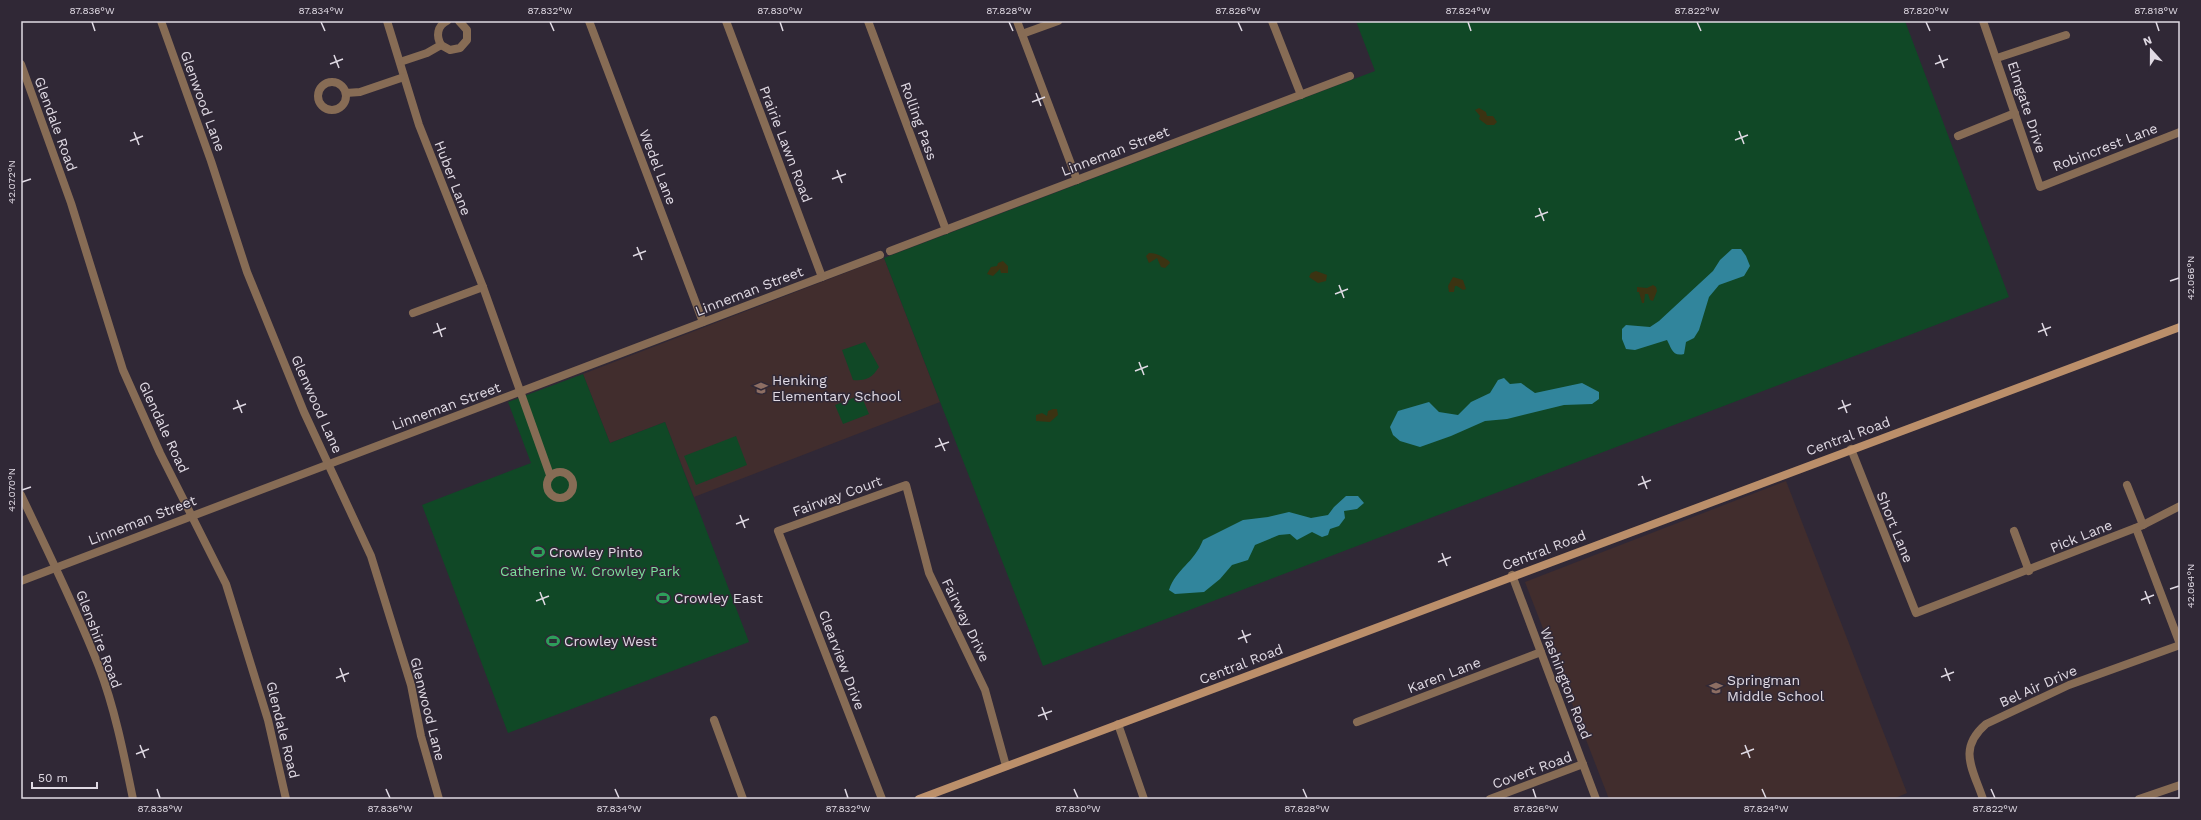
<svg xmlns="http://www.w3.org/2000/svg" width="2201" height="820" viewBox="0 0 2201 820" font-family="'Work Sans',sans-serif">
	<rect width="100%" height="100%" fill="#302836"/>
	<g fill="#412d2d">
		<polygon points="884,258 940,402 694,497 665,422 610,443 583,374"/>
		<polygon points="1786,481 1907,793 1893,799 1609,799 1525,582"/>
	</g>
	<g fill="#104826">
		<polygon points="1356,21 1905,21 2009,297 1043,666 884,258 1375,71"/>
		<path d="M 865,342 L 879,367 C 872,378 866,381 853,380 L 842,350 Z"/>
		<polygon points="583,374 610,443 665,422 749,642 508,733 422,505 531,463 508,402"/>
		<polygon points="861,395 869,414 843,424 835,405"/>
		<polygon points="736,436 747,465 696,485 684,456"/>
	</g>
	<g fill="#3b3312">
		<polygon points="1479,108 1486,112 1487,116 1493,116 1497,122 1494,125 1487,125 1479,119 1480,116 1475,110"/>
		<path d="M 1149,253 C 1157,253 1163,257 1169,261 L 1170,263 L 1165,268 L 1161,267 L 1157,258 L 1149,263 L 1146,256 Z"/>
		<polygon points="1003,261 1008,266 1008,273 1001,273 1000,269 993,276 987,274 991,267 997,266 998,263"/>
		<polygon points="1316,271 1327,275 1326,281 1318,283 1309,277 1311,273"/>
		<polygon points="1453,277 1463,280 1466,289 1463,290 1457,286 1455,286 1454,292 1449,292 1448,286"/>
		<polygon points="1653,285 1656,287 1657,291 1653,301 1650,300 1648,294 1645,294 1644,303 1642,303 1639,292 1637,292 1637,287 1647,288"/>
		<polygon points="1053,409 1057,409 1058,415 1050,422 1036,421 1036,415 1042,413 1047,416 1048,411"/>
	</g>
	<g fill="#31859c">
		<path d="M 1732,249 L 1741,249 L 1746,256 L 1750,266 L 1744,276 L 1719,285 L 1709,297 L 1699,330 L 1694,338 L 1686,342 L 1684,354 C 1672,357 1671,347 1667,340 L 1635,350 L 1626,349 L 1622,339 L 1622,329 L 1626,325 L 1650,327 L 1659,321 L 1713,271 L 1720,260 Z"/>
		<polygon points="1504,378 1510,384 1521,383 1535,393 1582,383 1599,392 1599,399 1592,404 1564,405 1507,419 1485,421 1451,436 1420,447 1400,441 1393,435 1390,427 1398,411 1429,402 1439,412 1458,415 1471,402 1490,393 1498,380"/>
		<path d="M 1346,496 L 1358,496 L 1364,503 L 1357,509 L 1344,511 L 1345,518 L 1339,526 L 1330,529 L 1328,535 L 1322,537 L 1312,532 L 1297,540 L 1290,534 L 1279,535 L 1255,545 L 1248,560 L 1232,565 L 1220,579 L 1204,592 L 1175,594 L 1169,590 C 1176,569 1194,563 1203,540 L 1243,520 L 1268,517 L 1289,512 L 1311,518 L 1328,515 L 1334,507 Z"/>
	</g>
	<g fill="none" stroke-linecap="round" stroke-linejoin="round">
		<g stroke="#876c55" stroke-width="8">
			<polyline points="161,21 211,161 247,272 304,412 371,556 411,685 421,736 439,799"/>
			<polyline points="387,21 419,125 483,287 550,475"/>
			<path d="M 447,21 C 437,26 436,36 441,45 L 450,50 L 460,48 L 467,40 L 467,30 L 459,21"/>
			<polyline points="589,21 703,322"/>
			<polyline points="726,21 822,277"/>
			<polyline points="868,21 946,230"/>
			<polyline points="1017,21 1077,180"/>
			<polyline points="1272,21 1301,95"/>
			<polyline points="1983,21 2040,187 2180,132"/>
			<polyline points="1022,34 1058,21"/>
			<polyline points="1997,58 2066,35"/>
			<polyline points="400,62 427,53 441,45"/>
			<polyline points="21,64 71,203 123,370 160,453 226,584 268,720 286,799"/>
			<circle cx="332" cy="96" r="14"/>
			<polyline points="346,93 360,92 404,77"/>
			<polyline points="1958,136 2015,113"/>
			<polyline points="890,251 1350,76"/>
			<polyline points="413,313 483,287"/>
			<polyline points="1851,449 1916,613 2143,525 2180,506"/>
			<circle cx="560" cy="485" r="13"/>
			<polyline points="2127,485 2143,525"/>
			<path d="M 21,495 C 48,552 76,608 99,667 C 115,709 124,755 133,799"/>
			<polyline points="2136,528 2180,644"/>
			<polyline points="2014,531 2029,571"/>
			<polyline points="1512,575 1596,799"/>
			<polyline points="21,581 880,255"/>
			<polyline points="714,720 743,799"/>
			<polyline points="1357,722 1541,652"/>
			<polyline points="1118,724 1144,799"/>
			<polyline points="882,799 778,531 906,485 929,573 985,690 1006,766"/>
			<polyline points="1490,799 1583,764"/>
			<path d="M 1983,799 C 1973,769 1957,749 1986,724 L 2069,685 L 2180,645"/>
			<polyline points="2139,799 2180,785"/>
		</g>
		<polyline stroke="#bb8f6a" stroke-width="8" points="919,799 2180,327"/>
	</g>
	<path fill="none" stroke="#e0dae4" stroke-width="1.5" d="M 92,22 L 95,31M 321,22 L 325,31M 550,22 L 554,31M 780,22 L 783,31M 1009,22 L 1013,31M 1238,22 L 1242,31M 1468,22 L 1471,31M 1697,22 L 1701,31M 1926,22 L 1930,31M 2156,22 L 2159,31M 334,55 L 339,68M 1939,55 L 1944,68M 330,64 L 343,59M 1935,64 L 1948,59M 1036,93 L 1041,106M 1032,102 L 1045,97M 1739,131 L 1744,144M 134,132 L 139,145M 1735,140 L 1748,135M 130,141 L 143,136M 837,170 L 842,183M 832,179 L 846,174M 22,182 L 31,179M 1539,208 L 1544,221M 1535,217 L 1548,212M 637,247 L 642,260M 633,256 L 646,251M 2170,281 L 2179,278M 1339,285 L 1344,298M 1335,294 L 1348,289M 437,323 L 442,337M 2042,323 L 2047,336M 2038,332 L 2051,327M 433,333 L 446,328M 1139,362 L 1144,375M 1135,371 L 1148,366M 237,400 L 242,413M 1842,400 L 1847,413M 233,409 L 246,404M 1838,409 L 1851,404M 939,438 L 945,451M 935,447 L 949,442M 1642,476 L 1647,489M 1638,485 L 1651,480M 22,490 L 31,487M 740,515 L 745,528M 736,524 L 749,519M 1442,553 L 1447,566M 1438,562 L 1451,557M 2170,589 L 2179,586M 2145,591 L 2150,604M 540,592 L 545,605M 2141,600 L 2154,595M 536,601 L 549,596M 1242,630 L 1247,643M 1238,639 L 1251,634M 340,668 L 345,682M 1945,668 L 1950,681M 1941,677 L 1954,672M 336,678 L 349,673M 1042,707 L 1047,720M 1038,716 L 1052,711M 140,745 L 145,758M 1745,745 L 1750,758M 136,754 L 149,749M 1741,754 L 1754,749M 157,789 L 160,798M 386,789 L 390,798M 615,789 L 619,798M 845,789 L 848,798M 1074,789 L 1078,798M 1303,789 L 1307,798M 1533,789 L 1536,798M 1762,789 L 1766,798M 1991,789 L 1995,798"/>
	<defs>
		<g id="school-bare" transform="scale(1.08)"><path d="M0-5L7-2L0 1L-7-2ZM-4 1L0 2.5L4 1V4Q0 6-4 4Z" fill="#8d6e63" stroke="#302836" stroke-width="2.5" paint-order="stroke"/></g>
		<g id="stadium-bare" transform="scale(1.08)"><path d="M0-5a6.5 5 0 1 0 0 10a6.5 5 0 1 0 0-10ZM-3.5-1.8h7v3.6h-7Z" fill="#2e9e5b" stroke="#302836" stroke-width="2.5" paint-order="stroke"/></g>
	</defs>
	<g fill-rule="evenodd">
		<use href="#school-bare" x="761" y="388"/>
		<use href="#stadium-bare" x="538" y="552"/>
		<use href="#stadium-bare" x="663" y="598"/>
		<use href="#stadium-bare" x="553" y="641"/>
		<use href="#school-bare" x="1716" y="688"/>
	</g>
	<g text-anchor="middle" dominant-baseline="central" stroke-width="3" stroke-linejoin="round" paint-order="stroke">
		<g font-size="14" fill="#e0dae4" stroke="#302836">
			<text transform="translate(203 101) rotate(70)">Glenwood Lane</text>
			<text transform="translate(2027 107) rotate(72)">Elmgate Drive</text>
			<text transform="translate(919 121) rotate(70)">Rolling Pass</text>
			<text transform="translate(56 124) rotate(70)">Glendale Road</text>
			<text transform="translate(786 144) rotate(69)">Prairie Lawn Road</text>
			<text transform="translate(2105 147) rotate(-21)">Robincrest Lane</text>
			<text transform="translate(1115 151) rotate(-21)">Linneman Street</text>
			<text transform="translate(658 167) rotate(69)">Wedel Lane</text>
			<text transform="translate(453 178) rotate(69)">Huber Lane</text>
			<text transform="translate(749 291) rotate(-21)">Linneman Street</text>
			<text transform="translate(317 404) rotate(66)">Glenwood Lane</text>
			<text transform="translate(446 406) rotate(-20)">Linneman Street</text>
			<text transform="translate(164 427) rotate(65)">Glendale Road</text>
			<text transform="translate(1848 436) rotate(-20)">Central Road</text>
			<text transform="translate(837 496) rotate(-20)">Fairway Court</text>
			<text transform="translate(142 520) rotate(-21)">Linneman Street</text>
			<text transform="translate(1895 527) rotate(68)">Short Lane</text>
			<text transform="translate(2081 536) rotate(-22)">Pick Lane</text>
			<text transform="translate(1544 550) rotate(-21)">Central Road</text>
			<text transform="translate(966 620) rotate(64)">Fairway Drive</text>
			<text transform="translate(99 639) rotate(69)">Glenshire Road</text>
			<text transform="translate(842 660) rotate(69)">Clearview Drive</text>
			<text transform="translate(1241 664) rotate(-21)">Central Road</text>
			<text transform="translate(1444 675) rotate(-21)">Karen Lane</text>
			<text transform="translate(1566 683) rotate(69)">Washington Road</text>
			<text transform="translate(2038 686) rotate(-24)">Bel Air Drive</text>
			<text transform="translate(428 709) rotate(76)">Glenwood Lane</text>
			<text transform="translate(283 730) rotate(76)">Glendale Road</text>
			<text transform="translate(1532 770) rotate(-20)">Covert Road</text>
		</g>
		<g font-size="14" fill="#e0dae4" stroke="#302836" text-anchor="start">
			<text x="772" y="380">Henking<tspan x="772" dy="16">Elementary School</tspan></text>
			<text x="549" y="552">Crowley Pinto</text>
			<text x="674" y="598">Crowley East</text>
			<text x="564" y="641">Crowley West</text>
			<text x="1727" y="680">Springman<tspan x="1727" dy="16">Middle School</tspan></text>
		</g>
		<g font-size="14" fill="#7be09a" stroke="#302836">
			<text x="590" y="571">Catherine W. Crowley Park</text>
		</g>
	</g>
	<rect width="2201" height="820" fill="none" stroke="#302836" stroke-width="44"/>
	<g transform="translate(2151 50) rotate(339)" stroke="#302836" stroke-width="3" paint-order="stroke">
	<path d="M0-3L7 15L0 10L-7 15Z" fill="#e0dae4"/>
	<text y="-6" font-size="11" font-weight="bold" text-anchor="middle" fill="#e0dae4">N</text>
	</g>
	<path d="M32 782v6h65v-6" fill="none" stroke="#e0dae4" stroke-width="2"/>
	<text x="38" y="782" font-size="12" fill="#e0dae4" stroke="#302836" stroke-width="3" paint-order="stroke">50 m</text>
	<rect x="22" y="22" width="2157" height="776" fill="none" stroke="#e0dae4" stroke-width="1.5"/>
	<g font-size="10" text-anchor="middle" fill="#e0dae4">
		<text x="92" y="14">87.836°W</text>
		<text x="321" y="14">87.834°W</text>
		<text x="550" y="14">87.832°W</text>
		<text x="780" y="14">87.830°W</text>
		<text x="1009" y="14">87.828°W</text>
		<text x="1238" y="14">87.826°W</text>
		<text x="1468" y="14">87.824°W</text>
		<text x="1697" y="14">87.822°W</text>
		<text x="1926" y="14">87.820°W</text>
		<text x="2156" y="14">87.818°W</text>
		<text transform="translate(11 182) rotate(-90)" y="4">42.072°N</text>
		<text transform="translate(2190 278) rotate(-90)" y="4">42.066°N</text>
		<text transform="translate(11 490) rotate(-90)" y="4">42.070°N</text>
		<text transform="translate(2190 586) rotate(-90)" y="4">42.064°N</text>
		<text x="160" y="812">87.838°W</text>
		<text x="390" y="812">87.836°W</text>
		<text x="619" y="812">87.834°W</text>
		<text x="848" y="812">87.832°W</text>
		<text x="1078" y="812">87.830°W</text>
		<text x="1307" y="812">87.828°W</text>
		<text x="1536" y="812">87.826°W</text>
		<text x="1766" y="812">87.824°W</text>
		<text x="1995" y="812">87.822°W</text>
	</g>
</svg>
